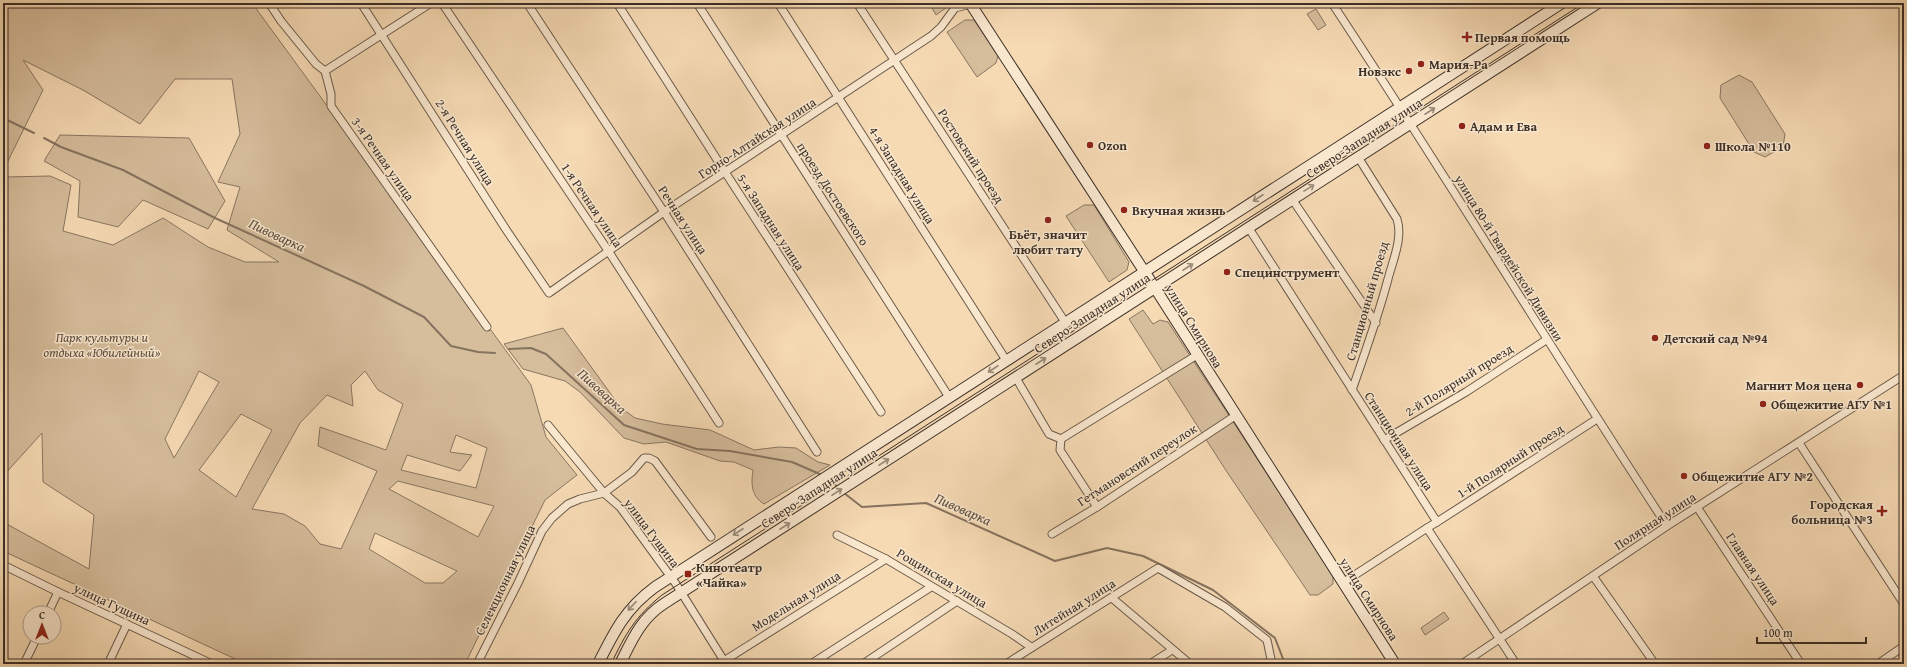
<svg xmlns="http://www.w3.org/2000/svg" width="1907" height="667" viewBox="0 0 1907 667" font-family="'Gentium Book Plus',serif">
	<rect width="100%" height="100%" fill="#f6dab4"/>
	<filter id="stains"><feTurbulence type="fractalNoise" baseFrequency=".005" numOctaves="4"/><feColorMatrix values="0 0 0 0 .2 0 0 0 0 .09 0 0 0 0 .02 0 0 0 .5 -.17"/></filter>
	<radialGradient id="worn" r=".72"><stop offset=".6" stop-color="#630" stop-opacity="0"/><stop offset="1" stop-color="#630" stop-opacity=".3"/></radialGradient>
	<g fill="#d6bd9c" stroke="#897662" fill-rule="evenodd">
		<path d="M 3,3 L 252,3 L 531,385 L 546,437 L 577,475 L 545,500 L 465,664 L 246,664 L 3,551 L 3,522 L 89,569 L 94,515 L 43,482 L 42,433 L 3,476 ZM 23,60 L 83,90 L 140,124 L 175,79 L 232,79 L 240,134 L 218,182 L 240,187 L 227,230 L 279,262 L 245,262 L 208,247 L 163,218 L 113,245 L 63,231 L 71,185 L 50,176 L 4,177 L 6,165 L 43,90 ZM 199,371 L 219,382 L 174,458 L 165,439 ZM 365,371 L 378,390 L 403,404 L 386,450 L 320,427 L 318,446 L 377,471 L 341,549 L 320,544 L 305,526 L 284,514 L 252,509 L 300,423 L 327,395 L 353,406 L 351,385 ZM 241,414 L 272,430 L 236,497 L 199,470 ZM 456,435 L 487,448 L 476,488 L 401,470 L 407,455 L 460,471 L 472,455 L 450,452 ZM 398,481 L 494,506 L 478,537 L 389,489 ZM 375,533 L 457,571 L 443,583 L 425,583 L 369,549 Z"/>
		<polygon points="929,3 953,3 936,15"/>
		<polygon points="1316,9 1326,25 1318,30 1307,14"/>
		<polygon points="965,20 974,20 998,56 996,63 977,77 947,32"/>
		<polygon points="1739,75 1752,82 1785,134 1783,147 1765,157 1754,152 1720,98 1721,85"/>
		<polygon points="60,135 189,138 225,201 208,229 143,200 118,227 78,217 80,181 44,161"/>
		<polygon points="1084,205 1094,205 1129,262 1127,270 1109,282 1066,216"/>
		<polygon points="1143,310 1153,324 1160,320 1168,322 1333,575 1333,584 1318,595 1310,595 1225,469 1129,319"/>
		<path d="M 563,328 L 621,408 L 635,418 L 662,424 L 710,430 L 754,450 L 779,447 L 796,448 L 818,462 L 830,465 L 764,504 C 751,496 751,484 753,470 L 734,462 L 720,461 L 666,442 L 644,444 L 624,438 L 580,392 L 565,381 L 523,369 L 504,344 Z"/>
		<polygon points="1444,612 1449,619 1425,635 1421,628"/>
	</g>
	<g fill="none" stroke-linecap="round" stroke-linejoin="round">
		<g stroke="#86735f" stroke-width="2">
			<polyline points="3,118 34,133"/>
			<polyline points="44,138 61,147 123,170 215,218 364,286 424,317 451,346 478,352 495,353"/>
			<polyline points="509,349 531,348 546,354 624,425 697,449 730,451 792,462 822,475"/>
			<polyline points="829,480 838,487"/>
			<polyline points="844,493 862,507 926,503 1055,561 1107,548 1143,556 1213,590 1275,638 1285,664"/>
		</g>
		<g stroke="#6a5a4a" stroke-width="9">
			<g id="street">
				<polyline points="269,3 281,21 316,64 325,71 331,94 331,106 487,327"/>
				<polyline points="361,3 505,228 549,293 664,212 931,36 941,27 955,8 974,3"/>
				<polyline points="442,3 609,252 719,423"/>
				<polyline points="527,3 664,212 817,452"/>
				<polyline points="617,3 725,172 881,412"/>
				<polyline points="697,3 949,397"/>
				<polyline points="778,3 1006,360"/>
				<polyline points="857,3 1065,322"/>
				<path d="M 1332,3 C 1446,176 1554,353 1667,526"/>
				<polyline points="325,71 431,3"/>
				<polyline points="1292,199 1376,323"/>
				<polyline points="1248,227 1437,522 1427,528 1516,664"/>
				<polyline points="1016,378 1049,434 1061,439 1060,450 1097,507"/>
				<path d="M 1352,390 C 1365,353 1378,317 1388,279 C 1393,260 1403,238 1397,219 L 1358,157"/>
				<polyline points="548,425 604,493 620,507 676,584 726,664"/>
				<polyline points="1061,439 1197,355"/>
				<polyline points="1384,440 1466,392 1546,340"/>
				<polyline points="1799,443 1904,604"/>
				<polyline points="1697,507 1801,664"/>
				<polyline points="1437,522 1597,419"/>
				<polyline points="1052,534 1097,507 1235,416"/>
				<polyline points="837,535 886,559 1012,634 1031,647"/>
				<polyline points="3,565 58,592 212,664"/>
				<polyline points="1593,576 1655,664"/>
				<polyline points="1344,582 1427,528"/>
				<polyline points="1112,598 1190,664"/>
				<polyline points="48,613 58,592"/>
				<polyline points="24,664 37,637"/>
				<polyline points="108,664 127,624"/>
				<polyline points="477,664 518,583 542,531 552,518 568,504 580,499 604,493 632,472 644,458 649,458 655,461 711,537"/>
				<polyline points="719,664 886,559"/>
				<polyline points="811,664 931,587"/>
				<polyline points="863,664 957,601"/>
				<polyline points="1006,664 1158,568 1225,607 1267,640 1272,664"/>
				<polyline points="1150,664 1172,650"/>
				<polyline points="1462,664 1667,526 1904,375"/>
				<polyline points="1878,664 1904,646"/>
			</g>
		</g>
		<g stroke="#3c2f27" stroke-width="12">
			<g id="secondary">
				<polyline points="970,3 1155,288 1395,664"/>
				<path d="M 598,664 C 614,632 625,609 655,587 L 1562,3"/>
				<path d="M 620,664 C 632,640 641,618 665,603 L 1598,3"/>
			</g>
		</g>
		<use href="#street" stroke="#f9e7ce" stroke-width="7"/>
		<use href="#secondary" stroke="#f9e7ce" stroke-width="10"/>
		<path stroke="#3c2f27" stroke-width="1" d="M 611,664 C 626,633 635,617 662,595 L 1584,3"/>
	</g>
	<defs><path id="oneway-shaft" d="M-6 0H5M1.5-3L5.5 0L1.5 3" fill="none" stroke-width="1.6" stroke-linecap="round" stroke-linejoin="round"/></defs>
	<g stroke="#9a8b7a">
		<use href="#oneway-shaft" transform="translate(1430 111) rotate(-33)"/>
		<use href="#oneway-shaft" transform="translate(1309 188) rotate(-32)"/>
		<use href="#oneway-shaft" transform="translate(1258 198) rotate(147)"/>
		<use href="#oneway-shaft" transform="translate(1188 267) rotate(-33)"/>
		<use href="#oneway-shaft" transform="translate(1041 361) rotate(-33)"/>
		<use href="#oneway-shaft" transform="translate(993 369) rotate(147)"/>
		<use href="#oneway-shaft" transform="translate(884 462) rotate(-33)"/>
		<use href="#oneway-shaft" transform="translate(837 492) rotate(-33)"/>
		<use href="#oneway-shaft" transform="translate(785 526) rotate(-33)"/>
		<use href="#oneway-shaft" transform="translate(738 532) rotate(147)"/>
		<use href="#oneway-shaft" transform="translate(632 606) rotate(133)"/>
	</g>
	<g fill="#8f2418" stroke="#f9e7ce" stroke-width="1.5">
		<path d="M1465 31h4v4h4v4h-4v4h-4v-4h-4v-4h4z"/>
		<circle cx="1421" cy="64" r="4"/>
		<circle cx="1409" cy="71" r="4"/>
		<circle cx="1462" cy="126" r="4"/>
		<circle cx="1090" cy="145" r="4"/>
		<circle cx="1707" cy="146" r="4"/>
		<circle cx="1124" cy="210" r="4"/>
		<circle cx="1048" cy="220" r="4"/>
		<circle cx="1227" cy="272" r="4"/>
		<circle cx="1655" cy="338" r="4"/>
		<circle cx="1860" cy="385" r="4"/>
		<circle cx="1763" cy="404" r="4"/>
		<circle cx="1684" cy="476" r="4"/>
		<path d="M1880 505h4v4h4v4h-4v4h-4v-4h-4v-4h4z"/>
		<rect x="684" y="570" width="8" height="8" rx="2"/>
	</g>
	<g text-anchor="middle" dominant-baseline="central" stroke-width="3" stroke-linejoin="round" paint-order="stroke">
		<g font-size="13" font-weight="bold" fill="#3c2f27" stroke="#f9e7ce" text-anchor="start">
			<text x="1475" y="37">Первая помощь</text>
			<text x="1429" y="64">Мария-Ра</text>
			<text x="1401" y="71" text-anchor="end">Новэкс</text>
			<text x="1470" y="126">Адам и Ева</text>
			<text x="1098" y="145">Ozon</text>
			<text x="1715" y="146">Школа №110</text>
			<text x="1132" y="210">Вкучная жизнь</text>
			<text x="1048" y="234" text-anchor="middle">Бьёт, значит<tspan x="1048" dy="15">любит тату</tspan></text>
			<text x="1235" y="272">Специнструмент</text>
			<text x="1663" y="338">Детский сад №94</text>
			<text x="1852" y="385" text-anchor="end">Магнит Моя цена</text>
			<text x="1771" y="404">Общежитие АГУ №1</text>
			<text x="1692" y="476">Общежитие АГУ №2</text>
			<text x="1873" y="504" text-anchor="end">Городская<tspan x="1873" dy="15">больница №3</tspan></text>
			<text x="696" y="567">Кинотеатр<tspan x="696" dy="15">«Чайка»</tspan></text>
		</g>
		<g font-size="13" fill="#3c2f27" stroke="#f9e7ce">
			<text transform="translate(757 138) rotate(-33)">Горно-Алтайская улица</text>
			<text transform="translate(1364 138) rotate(-33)">Северо-Западная улица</text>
			<text transform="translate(465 142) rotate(58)">2-я Речная улица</text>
			<text transform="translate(971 156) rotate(57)">Ростовский проезд</text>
			<text transform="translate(383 159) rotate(55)">3-я Речная улица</text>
			<text transform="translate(902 175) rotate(58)">4-я Западная улица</text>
			<text transform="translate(833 194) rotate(57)">проезд Достоевского</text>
			<text transform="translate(592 205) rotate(56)">1-я Речная улица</text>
			<text transform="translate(683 220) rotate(57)">Речная улица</text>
			<text transform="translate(771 222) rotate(57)">5-я Западная улица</text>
			<text transform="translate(1509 258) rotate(58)">улица 80-й Гвардейской Дивизии</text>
			<text transform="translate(1367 301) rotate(-74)">Станционный проезд</text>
			<text transform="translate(1092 313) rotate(-33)">Северо-Западная улица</text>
			<text transform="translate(1194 326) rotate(58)">улица Смирнова</text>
			<text transform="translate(1459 380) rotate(-32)">2-й Полярный проезд</text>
			<text transform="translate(1399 441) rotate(57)">Станционная улица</text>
			<text transform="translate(1510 461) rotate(-33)">1-й Полярный проезд</text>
			<text transform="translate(1137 465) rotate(-33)">Гетмановский переулок</text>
			<text transform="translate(819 488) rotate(-33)">Северо-Западная улица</text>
			<text transform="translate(1655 521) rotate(-33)">Полярная улица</text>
			<text transform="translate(652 533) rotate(53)">улица Гущина</text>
			<text transform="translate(1753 569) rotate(56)">Главная улица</text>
			<text transform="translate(942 578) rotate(31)">Рощинская улица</text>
			<text transform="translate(505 580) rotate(-64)">Селекционная улица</text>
			<text transform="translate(1369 599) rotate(57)">улица Смирнова</text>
			<text transform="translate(796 601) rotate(-32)">Модельная улица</text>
			<text transform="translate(112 604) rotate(25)">улица Гущина</text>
			<text transform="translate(1074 607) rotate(-32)">Литейная улица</text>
		</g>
		<g font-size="13" font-style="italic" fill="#5b4b3e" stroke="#f9e7ce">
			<text x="102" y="337">Парк культуры и<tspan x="102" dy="15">отдыха «Юбилейный»</tspan></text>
		</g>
		<g font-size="14" font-style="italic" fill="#5b4b3e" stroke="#f9e7ce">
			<text transform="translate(277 235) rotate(25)">Пивоварка</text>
			<text transform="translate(602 391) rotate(42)">Пивоварка</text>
			<text transform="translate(963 509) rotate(24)">Пивоварка</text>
		</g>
	</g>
	<rect width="1907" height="667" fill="none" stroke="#f6dab4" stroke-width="16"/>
	<rect x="4" y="4" width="1899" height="659" fill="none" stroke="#3c2f27" stroke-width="2"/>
	<rect x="8" y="8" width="1891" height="651" fill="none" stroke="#3c2f27"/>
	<g transform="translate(42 625)"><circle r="19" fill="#f9e7ce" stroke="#ad9d8b"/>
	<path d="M0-3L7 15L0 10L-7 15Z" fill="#8f2418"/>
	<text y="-6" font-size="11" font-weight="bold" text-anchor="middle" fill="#3c2f27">С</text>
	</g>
	<path d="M1757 637v6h109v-6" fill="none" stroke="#3c2f27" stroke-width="2"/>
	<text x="1763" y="637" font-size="12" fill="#3c2f27" stroke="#f9e7ce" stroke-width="3" paint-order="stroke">100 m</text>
	<rect width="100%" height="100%" filter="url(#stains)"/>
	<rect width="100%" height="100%" fill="url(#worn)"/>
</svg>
